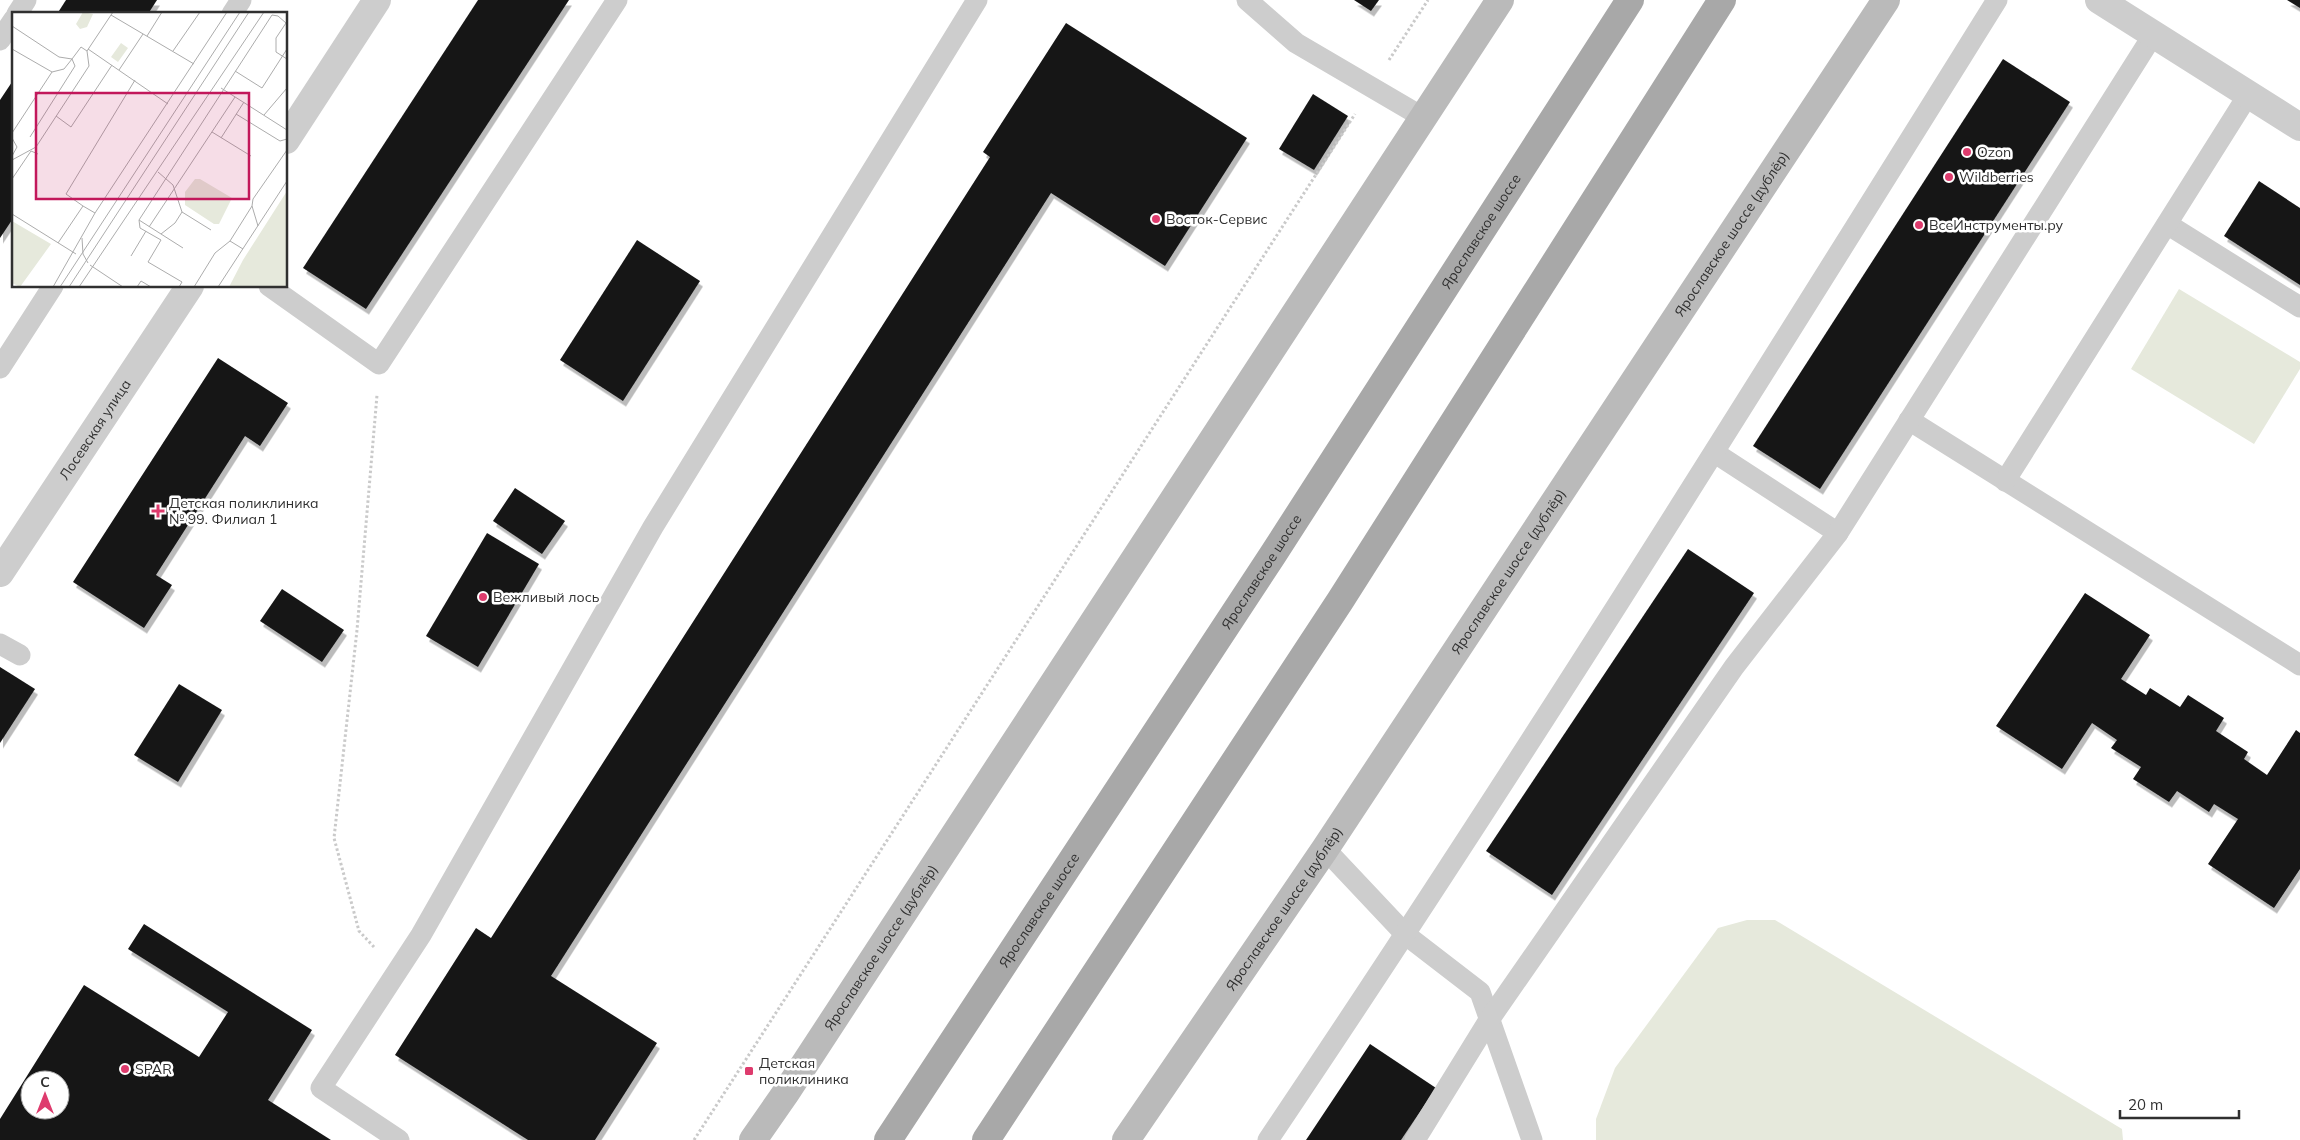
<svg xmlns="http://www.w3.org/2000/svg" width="2300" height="1140" viewBox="0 0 2300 1140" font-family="Mulish,sans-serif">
	<defs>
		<filter id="shadow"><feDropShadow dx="3" dy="5.5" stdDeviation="0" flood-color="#0004"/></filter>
	</defs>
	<rect width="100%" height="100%" fill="#fff"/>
	<g fill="#e6e9dc">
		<polygon points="2179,289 2300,362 2300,369 2254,444 2131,369"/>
		<polygon points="1747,920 1775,920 2122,1129 2123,1140 1596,1140 1596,1119 1615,1068 1718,928"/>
	</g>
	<g fill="#171717" fill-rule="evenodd" filter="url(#shadow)">
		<polygon points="66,0 157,0 148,14 57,14"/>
		<polygon points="478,0 569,0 366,309 303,268"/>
		<polygon points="1354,0 1379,0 1371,11"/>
		<polygon points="2287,0 2300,0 2300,8"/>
		<polygon points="1066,23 1247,138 1165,266 1051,193 551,976 657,1043 595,1140 528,1140 395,1055 476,928 491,938 990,157 983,152"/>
		<polygon points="2003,59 2070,102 1820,489 1753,446"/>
		<polygon points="14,79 14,217 0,238 0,100"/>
		<polygon points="1313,94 1348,116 1314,170 1279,149"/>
		<polygon points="2259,181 2300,208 2300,285 2224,236"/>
		<polygon points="637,240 700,281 623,401 560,360"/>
		<polygon points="218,358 288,403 260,446 245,436 156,575 172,585 144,628 73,582"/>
		<polygon points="515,488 565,521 542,554 493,521"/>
		<polygon points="487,533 539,564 478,667 426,636"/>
		<polygon points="1688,549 1754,593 1552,895 1486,851"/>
		<polygon points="282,589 344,630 322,662 260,621"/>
		<polygon points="2085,593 2150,635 2121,679 2146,695 2150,688 2180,707 2188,695 2224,718 2216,731 2248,752 2244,759 2267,775 2296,730 2300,733 2300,869 2274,908 2208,864 2238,819 2214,804 2209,812 2177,791 2169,802 2133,779 2141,767 2111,748 2117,740 2092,723 2062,769 1996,726"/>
		<polygon points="0,667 35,689 0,743"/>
		<polygon points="179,684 222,710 178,782 134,755"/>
		<path d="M 144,924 L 312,1030 L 268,1100 L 331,1140 L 0,1140 L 0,1119 L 84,985 L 199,1057 L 228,1012 L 128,949 ZM 30,1080 L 60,1080 L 60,1110 L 30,1110 Z"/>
		<polygon points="1370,1044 1436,1088 1401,1140 1306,1140"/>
	</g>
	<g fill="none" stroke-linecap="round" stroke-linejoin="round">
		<g stroke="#cacaca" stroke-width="3" stroke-dasharray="2.5 2.5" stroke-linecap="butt">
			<polyline points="1389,60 1428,0"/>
			<polyline points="374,947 359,931 334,838 357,630 377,395"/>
			<polyline points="694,1140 1355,114"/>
		</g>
		<g stroke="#cdcdcd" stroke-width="21">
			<polyline points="1247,0 1296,43 1424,118"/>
			<polyline points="17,14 26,0"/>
			<polyline points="232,14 241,0"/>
			<polyline points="0,40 14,19"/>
			<polyline points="2167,224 2300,307"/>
			<polyline points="269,286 379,364 617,0"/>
			<polyline points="0,368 53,286"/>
			<polyline points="1909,420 2300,665"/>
			<polyline points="1715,453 1838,533"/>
			<polyline points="2005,481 2248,95"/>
			<polyline points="0,644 20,655"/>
			<polyline points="1325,849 1406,935 1480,992 1532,1140"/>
			<polyline points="399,1140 321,1088 421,935 653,527 977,0"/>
			<path d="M 1268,1140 C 1520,766 1758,383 1997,0"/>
			<polyline points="1415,1140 1489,1020 1734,667 1838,533 2153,35"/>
		</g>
		<g stroke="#cdcdcd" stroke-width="28">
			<polyline points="2099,0 2300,127"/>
			<polyline points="286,140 377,0"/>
			<path id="s1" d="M 0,573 L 190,286"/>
		</g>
		<g stroke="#bababa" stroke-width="28">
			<path id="s2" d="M 753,1140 L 785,1094 L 1500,0"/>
			<path id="s3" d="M 1126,1140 L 1325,849 L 1886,0"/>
		</g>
		<g stroke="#a8a8a8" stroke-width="28">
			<path id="s4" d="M 888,1140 L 1272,556 L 1630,0"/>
			<polyline points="986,1140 1340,601 1722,0"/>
		</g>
	</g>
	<g fill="#de3b6d" stroke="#fff" stroke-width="2">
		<circle cx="1967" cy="152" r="5"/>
		<circle cx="1949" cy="177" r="5"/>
		<circle cx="1156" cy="219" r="5"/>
		<circle cx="1919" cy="225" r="5"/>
		<path d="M155.5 503.5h5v5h5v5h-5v5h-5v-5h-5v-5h5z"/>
		<circle cx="483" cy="597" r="5"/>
		<circle cx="125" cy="1069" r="5"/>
		<rect x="744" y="1066" width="10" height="10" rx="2.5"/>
	</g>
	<g text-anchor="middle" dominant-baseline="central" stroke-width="5" stroke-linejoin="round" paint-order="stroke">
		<g font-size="14" fill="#303030" stroke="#fff" text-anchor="start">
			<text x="1977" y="152">Ozon</text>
			<text x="1959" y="177">Wildberries</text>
			<text x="1166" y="219">Восток-Сервис</text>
			<text x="1929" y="225">ВсеИнструменты.ру</text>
			<text x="169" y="503">Детская поликлиника<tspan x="169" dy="16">№ 99. Филиал 1</tspan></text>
			<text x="493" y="597">Вежливый лось</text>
			<text x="759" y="1063">Детская<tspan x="759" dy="16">поликлиника</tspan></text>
			<text x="135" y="1069">SPAR</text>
		</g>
		<g font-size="14" fill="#303030" stroke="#fff">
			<text stroke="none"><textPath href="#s4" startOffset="1085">Ярославское шоссе</textPath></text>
			<text stroke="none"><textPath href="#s3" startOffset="1090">Ярославское шоссе (дублёр)</textPath></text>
			<text stroke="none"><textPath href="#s1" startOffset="172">Лосевская улица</textPath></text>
			<text stroke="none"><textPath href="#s4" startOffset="680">Ярославское шоссе</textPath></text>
			<text stroke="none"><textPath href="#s3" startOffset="685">Ярославское шоссе (дублёр)</textPath></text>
			<text stroke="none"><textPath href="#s3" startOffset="280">Ярославское шоссе (дублёр)</textPath></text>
			<text stroke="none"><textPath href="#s4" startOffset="275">Ярославское шоссе</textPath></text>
			<text stroke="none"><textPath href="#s2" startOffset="231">Ярославское шоссе (дублёр)</textPath></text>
		</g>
	</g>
	<g transform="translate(12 12)">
		<rect width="275" height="275" fill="#fff"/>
		<path d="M 71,0 L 81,2 L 75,15 L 68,17 L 64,12 ZM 109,31 L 116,36 L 106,50 L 99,45 ZM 183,167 L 188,167 L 220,186 L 207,212 L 202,212 L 173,193 L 173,180 ZM 275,179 L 275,275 L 217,275 L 231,248 ZM 0,209 L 39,232 L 8,275 L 0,271 Z" fill="#e6e9dc"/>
		<path fill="none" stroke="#acacac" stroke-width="1" d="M 99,3 L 182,52M 0,14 L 47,45 L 60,47 L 69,35 L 75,39M 135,24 L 150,0M 0,37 L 40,60 L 52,57 L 60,47M 76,37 L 156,92M 161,39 L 188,0M 107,58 L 131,22M 223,59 L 250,76 L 275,37M 209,76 L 275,118M 224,102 L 268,129 L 275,127M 252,103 L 275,76M 44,104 L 59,115 L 100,53M 200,120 L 239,144M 0,121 L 40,60M 18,125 L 63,54 L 60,47M 0,126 L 5,135 L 0,144M 209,126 L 232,90M 0,148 L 24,135 L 77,54 L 75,39 L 101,0M 146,160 L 161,173 L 170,200 L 199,218M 0,167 L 19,139 L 26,142M 71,194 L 54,182 L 123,68M 240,194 L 246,214M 0,202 L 64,242M 127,208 L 171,236M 137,215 L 223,85M 149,222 L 163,211 L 170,200M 70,226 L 71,242 L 76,251M 218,229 L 231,237M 46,231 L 71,194 L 83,201M 119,244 L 134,219M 78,253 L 111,275M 41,275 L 83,201 L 215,0M 48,275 L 228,0M 57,275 L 237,0M 67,275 L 252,0M 125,275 L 129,269 L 139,275M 167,275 L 170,270 L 136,250 L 149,228 L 128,216 L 127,208 L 260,3 L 266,4 L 274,11 L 264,26 L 264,40 L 275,47M 182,275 L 203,241 L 218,229 L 240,194 L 241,187 L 275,138M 206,275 L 275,169"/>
		<path fill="#c2185b" fill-opacity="0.15" stroke="#c2185b" stroke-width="2.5" d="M 24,81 L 237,81 L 237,187 L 24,187 Z"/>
		<rect width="275" height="275" fill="none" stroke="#303030" stroke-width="2.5"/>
	</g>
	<g transform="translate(45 1095)"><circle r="24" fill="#ffffff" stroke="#acacac"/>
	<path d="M0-4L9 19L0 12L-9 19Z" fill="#de3b6d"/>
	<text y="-8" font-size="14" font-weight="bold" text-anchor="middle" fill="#303030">С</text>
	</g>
	<path d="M2120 1110v8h119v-8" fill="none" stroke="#303030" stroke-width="2.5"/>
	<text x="2128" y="1110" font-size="15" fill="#303030" stroke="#ffffff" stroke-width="4" paint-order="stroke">20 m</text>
</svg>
